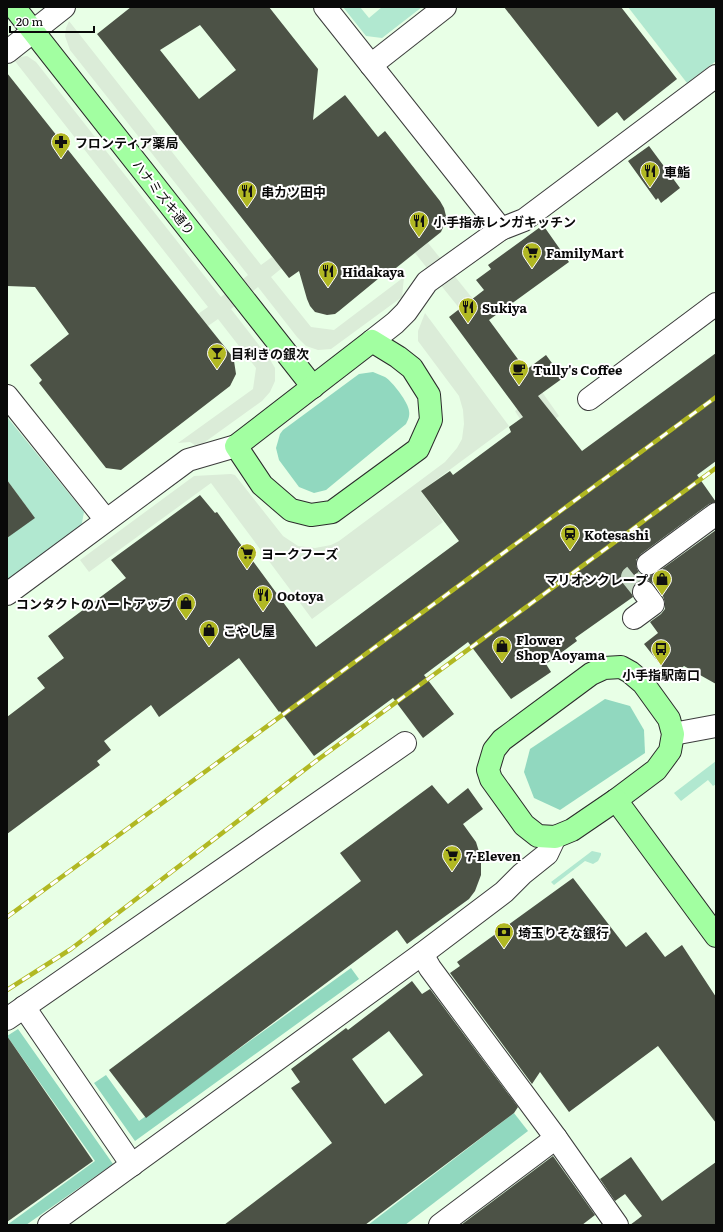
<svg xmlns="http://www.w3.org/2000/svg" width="723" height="1232" viewBox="0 0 723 1232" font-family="Literata,'Noto Sans JP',serif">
	<rect width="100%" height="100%" fill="#e8ffe6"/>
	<g fill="#b1e8d0">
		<polygon points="343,7 360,7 369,18 382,7 422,7 382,38 366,36"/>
		<polygon points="628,7 716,7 716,61 687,83"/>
		<polygon points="7,417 84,512 81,528 7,582 7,538 34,517 7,480"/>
		<polygon points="716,761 716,784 713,786 708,780 681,801 674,793"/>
		<polygon points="592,851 601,853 601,855 598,861 593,864 585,861 554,885 551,882"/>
	</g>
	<g fill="#91d8bf">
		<path d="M 373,372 C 377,374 381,375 385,377 C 392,381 409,403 409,411 C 410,416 408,420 406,424 L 326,490 L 314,493 L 299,487 L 279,460 L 276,448 L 280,434 L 283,430 L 359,374 Z"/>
		<polygon points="605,699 630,706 644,730 645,753 560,810 534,798 524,772 530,749"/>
		<polygon points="351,968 359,979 135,1141 94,1083 106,1075 139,1121"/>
		<polygon points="18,1029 113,1164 26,1225 7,1225 95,1161 7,1036"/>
		<polygon points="514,1113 528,1131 405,1225 368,1225"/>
	</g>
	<g fill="#dbecd8">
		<polygon points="69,21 261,265 272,257 276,261 282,268 271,277 311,327 334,330 404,277 402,297 331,349 318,350 306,346 297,337 258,287 231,309 269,358 275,368 275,381 270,392 262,401 198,447 190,442 178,443 253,389 256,368 218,319 208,326 198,314 208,307 14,60 20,57 27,56 36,62 221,297 248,275 70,50 65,36 66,28"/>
		<polygon points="428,243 473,299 460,309 415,253"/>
		<polygon points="425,313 509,426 421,491 443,522 312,619 211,483 89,572 80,560 194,476 231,474 235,475 283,536 298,546 315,548 331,545 339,541 445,462 457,448 462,439 464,424 463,410 459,396 418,341 418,331"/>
		<polygon points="542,392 559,416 546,426 533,410 520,419 515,411"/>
	</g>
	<g fill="#4c5246" fill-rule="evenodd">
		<path d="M 131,7 L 269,7 L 318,69 L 313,120 L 345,95 L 378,137 L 385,131 L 440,201 L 444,208 L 446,216 L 445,223 L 441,232 L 386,276 L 384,274 L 339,311 L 335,314 L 327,315 L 315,312 L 310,306 L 307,299 L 299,271 L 289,278 L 97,34 ZM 200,25 L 236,70 L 199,99 L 160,50 Z"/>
		<polygon points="504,7 621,7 677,79 624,121 617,112 598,127"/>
		<polygon points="7,73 208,326 232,356 234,361 236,374 230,386 121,470 106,468 39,383 42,380 30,365 69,334 35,287 7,286"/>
		<polygon points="649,146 680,188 661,203 658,198 656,200 628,161"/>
		<polygon points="543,225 569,262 489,320 526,370 546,355 563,378 538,396 582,451 716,353 716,461 697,475 716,502 709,504 641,554 637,559 636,565 638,571 643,575 649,576 655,574 716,530 716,684 684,666 670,677 644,644 658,633 650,622 661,614 665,609 665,603 663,596 654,584 649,581 643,580 637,582 633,587 632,593 633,597 575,638 577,641 546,664 551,672 511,699 468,642 424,675 454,714 423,738 393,698 314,756 280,711 279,712 239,658 159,717 151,705 104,741 111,750 97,761 100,765 7,834 7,717 45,688 37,678 64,658 48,636 126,578 111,560 200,495 215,513 217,512 316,647 459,541 421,491 450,471 453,475 511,432 509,427 523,417 449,317 484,290 476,280 491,269 488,265"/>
		<polygon points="7,480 35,518 7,538"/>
		<polygon points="432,785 448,804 468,788 483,809 463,824 476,842 481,858 481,875 475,891 469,899 407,944 397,930 146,1118 109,1070 361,881 340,853"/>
		<polygon points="573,878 626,947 646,932 665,957 682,945 716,997 716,1123 658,1046 569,1112 540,1072 532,1084 450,973 460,966 457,962"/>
		<path d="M 412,981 L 422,994 L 430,989 L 518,1107 L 514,1113 L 365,1225 L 224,1225 L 332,1143 L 291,1088 L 300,1082 L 291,1069 L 346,1028 L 348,1030 ZM 389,1031 L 423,1075 L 385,1104 L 352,1059 Z"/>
		<polygon points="7,1036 93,1161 7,1222"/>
		<polygon points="553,1156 595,1215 582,1225 461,1225"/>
		<polygon points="631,1157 662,1201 716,1162 716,1225 630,1225 642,1216 625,1194 615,1201 600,1179"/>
	</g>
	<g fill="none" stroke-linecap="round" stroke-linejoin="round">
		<polyline stroke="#c7dac5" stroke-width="22" stroke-dasharray="22 11" stroke-linecap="butt" points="644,592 632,577 648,564"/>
		<g stroke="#3c3c3c" stroke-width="24">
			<g id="street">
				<polyline points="325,7 501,229 427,282 406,312 395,323 372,341"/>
				<polyline points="7,52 64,7"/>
				<polyline points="371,65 445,7"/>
				<polyline points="501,229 524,220 716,76"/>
				<polyline points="7,396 106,520"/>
				<polyline points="589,399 716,304"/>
				<polyline points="648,564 716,514"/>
				<polyline points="7,594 188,460 236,446"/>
				<polyline points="634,618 653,604 644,592"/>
				<polyline points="673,734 716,726"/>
				<polyline points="422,954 430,968 556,1138 617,1225"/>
				<polyline points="24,1007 132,1165"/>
				<polyline points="7,1019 405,743"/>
				<polyline points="49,1225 422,954 504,892 522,874 547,854 555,837"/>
				<polyline points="440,1225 556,1138"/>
			</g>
		</g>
		<g stroke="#2b2b2b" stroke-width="24">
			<g id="secondary">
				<polyline points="14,7 313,387"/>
				<polygon points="372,341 398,357 412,368 429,395 431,420 418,449 332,512 311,515 291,510 262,485 236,446"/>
				<polygon points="621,667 630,672 643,683 669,719 673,734 670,751 656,770 616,800 572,830 555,837 538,836 524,825 491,779 488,770 494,750 502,740 591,674 604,668"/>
				<polyline points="616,800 716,936"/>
			</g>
		</g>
		<use href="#street" stroke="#fff" stroke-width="22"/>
		<use href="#secondary" stroke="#a2ffa1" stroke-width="22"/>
		<g stroke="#b1b823" stroke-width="4.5">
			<g id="rail">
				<polyline points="7,917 716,397"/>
				<polyline points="7,990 71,949 316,761 716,468"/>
			</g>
		</g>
		<use href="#rail" stroke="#fff" stroke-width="3" stroke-dasharray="9" stroke-linecap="butt"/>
	</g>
	<defs>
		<g id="pharmacy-pin" transform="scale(1)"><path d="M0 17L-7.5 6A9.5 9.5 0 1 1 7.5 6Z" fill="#b1b823" stroke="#fff"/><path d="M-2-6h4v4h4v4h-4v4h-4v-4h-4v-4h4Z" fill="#111"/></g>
		<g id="restaurant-pin" transform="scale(1)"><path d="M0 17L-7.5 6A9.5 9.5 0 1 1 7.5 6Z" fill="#b1b823" stroke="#fff"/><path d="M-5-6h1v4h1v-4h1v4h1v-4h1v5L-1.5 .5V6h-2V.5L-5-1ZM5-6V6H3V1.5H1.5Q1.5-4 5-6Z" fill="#111"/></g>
		<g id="supermarket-pin" transform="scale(1)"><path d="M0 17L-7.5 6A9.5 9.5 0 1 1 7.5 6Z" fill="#b1b823" stroke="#fff"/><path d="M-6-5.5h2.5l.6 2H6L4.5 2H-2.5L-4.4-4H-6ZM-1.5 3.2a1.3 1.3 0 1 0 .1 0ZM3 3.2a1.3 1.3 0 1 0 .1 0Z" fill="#111"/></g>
		<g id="bar-pin" transform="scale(1)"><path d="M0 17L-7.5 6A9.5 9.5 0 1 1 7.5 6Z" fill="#b1b823" stroke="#fff"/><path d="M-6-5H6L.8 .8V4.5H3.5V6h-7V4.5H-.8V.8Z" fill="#111"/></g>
		<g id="cafe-pin" transform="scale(1)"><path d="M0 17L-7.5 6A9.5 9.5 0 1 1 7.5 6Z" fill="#b1b823" stroke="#fff"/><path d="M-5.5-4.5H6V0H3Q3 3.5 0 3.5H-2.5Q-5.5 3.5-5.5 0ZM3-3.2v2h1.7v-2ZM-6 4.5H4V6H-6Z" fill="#111"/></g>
		<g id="station-pin" transform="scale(1)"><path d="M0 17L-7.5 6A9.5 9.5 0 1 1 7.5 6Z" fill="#b1b823" stroke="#fff"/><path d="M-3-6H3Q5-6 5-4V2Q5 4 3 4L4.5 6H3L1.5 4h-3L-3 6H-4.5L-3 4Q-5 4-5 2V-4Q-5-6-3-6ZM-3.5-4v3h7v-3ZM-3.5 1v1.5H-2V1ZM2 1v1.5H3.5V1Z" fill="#111"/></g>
		<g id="shop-pin" transform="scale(1)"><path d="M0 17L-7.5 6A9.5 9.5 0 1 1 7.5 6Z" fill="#b1b823" stroke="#fff"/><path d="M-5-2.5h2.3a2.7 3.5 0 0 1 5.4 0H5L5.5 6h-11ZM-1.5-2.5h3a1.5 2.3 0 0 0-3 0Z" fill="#111"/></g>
		<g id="bus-pin" transform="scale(1)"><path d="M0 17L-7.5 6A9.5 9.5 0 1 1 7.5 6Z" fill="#b1b823" stroke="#fff"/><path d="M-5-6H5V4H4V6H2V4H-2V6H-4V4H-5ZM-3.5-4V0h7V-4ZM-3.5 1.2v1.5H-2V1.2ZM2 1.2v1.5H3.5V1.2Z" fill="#111"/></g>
		<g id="bank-pin" transform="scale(1)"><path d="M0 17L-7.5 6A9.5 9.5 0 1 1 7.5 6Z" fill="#b1b823" stroke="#fff"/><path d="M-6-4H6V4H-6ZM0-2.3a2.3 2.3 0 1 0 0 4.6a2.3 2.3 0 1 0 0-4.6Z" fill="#111"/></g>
	</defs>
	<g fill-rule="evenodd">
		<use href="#pharmacy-pin" x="61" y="142"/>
		<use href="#restaurant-pin" x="650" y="171"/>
		<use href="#restaurant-pin" x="247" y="191"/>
		<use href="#restaurant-pin" x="419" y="221"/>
		<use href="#supermarket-pin" x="532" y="252"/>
		<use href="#restaurant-pin" x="328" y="271"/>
		<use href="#restaurant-pin" x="468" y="307"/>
		<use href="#bar-pin" x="217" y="353"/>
		<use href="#cafe-pin" x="519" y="369"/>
		<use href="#station-pin" x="570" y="534"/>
		<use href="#supermarket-pin" x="247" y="553"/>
		<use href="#shop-pin" x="662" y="579"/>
		<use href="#restaurant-pin" x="263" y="595"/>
		<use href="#shop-pin" x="186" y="603"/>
		<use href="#shop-pin" x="209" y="630"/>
		<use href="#shop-pin" x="502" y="646"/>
		<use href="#bus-pin" x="661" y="649"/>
		<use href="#supermarket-pin" x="452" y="855"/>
		<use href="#bank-pin" x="504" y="932"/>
	</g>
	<g text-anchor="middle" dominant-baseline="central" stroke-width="4" stroke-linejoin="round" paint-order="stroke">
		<g font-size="13" font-weight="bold" fill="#090909" stroke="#fff" text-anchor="start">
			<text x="75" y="142">フロンティア薬局</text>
			<text x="664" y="171">車鮨</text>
			<text x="261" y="191">串カツ田中</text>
			<text x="433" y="221">小手指赤レンガキッチン</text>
			<text x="546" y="252">FamilyMart</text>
			<text x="342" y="271">Hidakaya</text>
			<text x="482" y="307">Sukiya</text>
			<text x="231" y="353">目利きの銀次</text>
			<text x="533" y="369">Tully's Coffee</text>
			<text x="584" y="534">Kotesashi</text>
			<text x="261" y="553">ヨークフーズ</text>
			<text x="648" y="579" text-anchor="end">マリオンクレープ</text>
			<text x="277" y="595">Ootoya</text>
			<text x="172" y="603" text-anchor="end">コンタクトのハートアップ</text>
			<text x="223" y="630">こやし屋</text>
			<text x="516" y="639">Flower<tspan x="516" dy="15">Shop Aoyama</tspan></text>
			<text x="661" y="674" text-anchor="middle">小手指駅南口</text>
			<text x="466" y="855">7-Eleven</text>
			<text x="518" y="932">埼玉りそな銀行</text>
		</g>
		<g font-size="13" fill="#090909" stroke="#fff">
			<text transform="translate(164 197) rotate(52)">ハナミズキ通り</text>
		</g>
	</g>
	<rect width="723" height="1232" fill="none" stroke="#090909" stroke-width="16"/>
	<path d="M10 26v6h84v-6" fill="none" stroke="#090909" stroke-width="2"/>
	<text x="16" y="26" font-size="12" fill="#090909" stroke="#ffffff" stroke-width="3" paint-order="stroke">20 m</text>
</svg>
